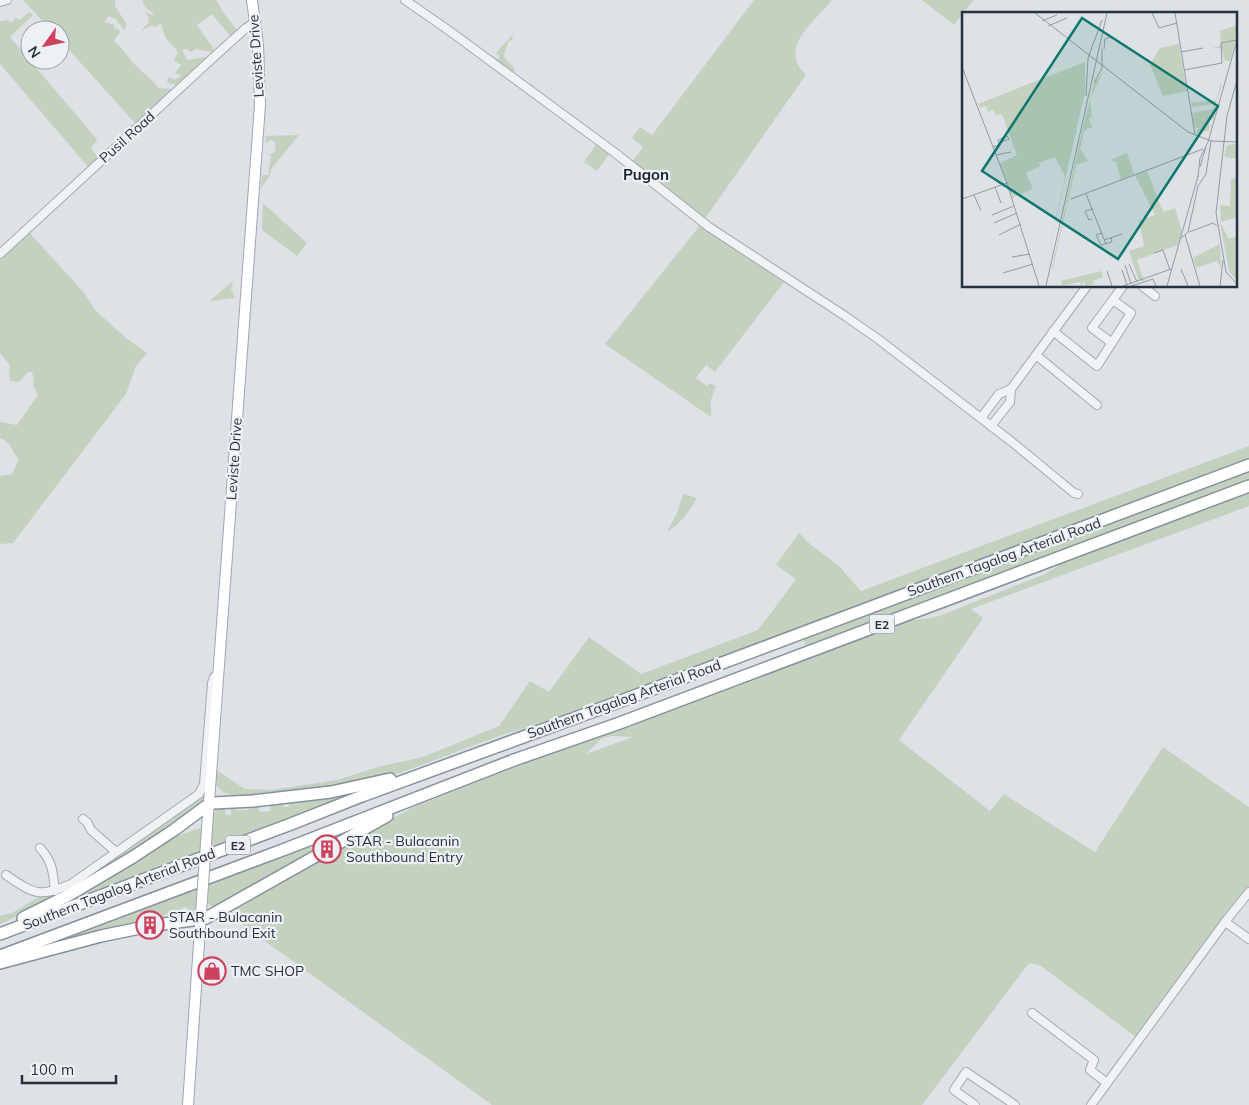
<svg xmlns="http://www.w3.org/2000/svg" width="1249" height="1105" viewBox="0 0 1249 1105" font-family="Mulish,sans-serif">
	<rect width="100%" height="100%" fill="#dee2e7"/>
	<g fill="#c4d1bf" fill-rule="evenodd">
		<path d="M 23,0 L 115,0 L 115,6 L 127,25 L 124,30 L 116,19 L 108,16 L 105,22 L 115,25 L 114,29 L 118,28 L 120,32 L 114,41 C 123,48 129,59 138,68 C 145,75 153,79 158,88 L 172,89 L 173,91 L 142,120 L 134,122 L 60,40 L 60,30 L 51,30 Z"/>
		<polygon points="142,0 216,0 225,15 238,31 231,37 212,14 197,25 215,51 210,52 196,49 191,52 186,49 182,50 187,60 205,57 207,58 182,83 176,85 168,83 167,81 169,77 174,80 182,76 175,73 181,65 174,60 178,52 165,37 161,23 157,27 151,26 141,31 148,23 149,18 145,11 151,15 154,14 145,7"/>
		<path d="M 754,0 L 832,0 C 815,22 777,47 806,75 L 704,220 L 632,162 L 643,147 L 632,138 L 640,127 L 652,135 Z"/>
		<polygon points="922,0 974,0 954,25"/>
		<polygon points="29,12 33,15 10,37 95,137 97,141 91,148 99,159 89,168 0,64 0,21 8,20 11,23 16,18 20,20"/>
		<path d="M 512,35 L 513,36 L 512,40 L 508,42 C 508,45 504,51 504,55 C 505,61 513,64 515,70 L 511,73 L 492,58 L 493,56 L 498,59 L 500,56 L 496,53 Z"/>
		<polygon points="299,135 272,168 269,177 261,189 262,175 268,175 271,156 269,154 274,153 276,147 274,141 271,140 266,143 265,136"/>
		<polygon points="597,143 610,153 597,171 584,162"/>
		<polygon points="263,203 307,243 297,256 262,230"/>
		<polygon points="701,224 784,282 715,372 706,365 696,378 707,386 710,383 716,386 711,400 711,417 605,344"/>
		<path d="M 28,231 L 85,294 L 95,310 L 126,338 L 147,353 L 136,366 L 126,394 L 13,543 L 0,544 L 0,476 L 12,474 L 19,459 C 11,452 13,443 0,438 L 0,421 L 1,422 L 17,425 L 38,395 L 33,386 L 34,381 L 32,372 L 28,372 L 19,382 L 11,381 L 9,376 L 10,366 L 0,353 L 0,257 Z"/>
		<polygon points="233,281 231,289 235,298 210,301"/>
		<path d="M 1249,446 L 1249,459 L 944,574 L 875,598 L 589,708 L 499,736 L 400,773 L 367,782 L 331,788 L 271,794 L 269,792 L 257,793 L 257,796 C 240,797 226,798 215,784 L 215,769 L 245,789 L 271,790 L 337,780 L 378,767 L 423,757 L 499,726 L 530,681 L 549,692 L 589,637 L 641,674 L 758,630 L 796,579 L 776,565 L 799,533 L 810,544 L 840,567 L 861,591 Z"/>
		<polygon points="1249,469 1249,481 806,647 802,636"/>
		<path d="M 1249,491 L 1249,506 L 971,609 L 983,618 L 899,740 L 990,811 L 1004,794 L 1095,852 L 1163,747 L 1249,807 L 1249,889 L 1136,1037 L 1041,966 L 1030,963 L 1026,967 L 922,1105 L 492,1105 L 241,924 L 240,909 L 229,911 L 216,919 L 218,916 L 296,872 L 327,857 L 370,830 L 414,807 L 571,745 L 900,622 L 936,617 L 1045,574 L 1074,556 ZM 612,736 L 633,737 L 586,754 L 601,739 Z"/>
		<path d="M 683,494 L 697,498 C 689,512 681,523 667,532 L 677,513 Z"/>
		<path d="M 204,788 L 206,788 C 206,790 206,794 205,796 C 196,819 114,865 90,878 L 87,878 L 53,899 L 0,924 L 0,916 L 12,913 L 39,897 L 68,889 L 88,877 L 103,864 L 121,852 L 122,850 C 138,840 198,802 204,788 Z"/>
		<path d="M 342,794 L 342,797 L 340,799 L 288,820 L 41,913 L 84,892 L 86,893 L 93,889 L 99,883 L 171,838 L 200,828 L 202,829 L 203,834 L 212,832 C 213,823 211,806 225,808 L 226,815 L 231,815 L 230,807 L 237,806 L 235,810 L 247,810 L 251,806 L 257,806 L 260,812 L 270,811 L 271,804 L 283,802 L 284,807 L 288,807 L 290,802 Z"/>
		<polygon points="382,814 330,845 326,841 319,845 321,849 214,908 207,903 208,895 207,892 193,912 189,913 187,907 182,908 184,916 176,918 179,912 165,915 163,917 144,919 144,922 33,948 313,844"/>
	</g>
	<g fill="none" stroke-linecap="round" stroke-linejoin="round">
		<g stroke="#a3a9b1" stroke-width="10">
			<g id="minor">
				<polyline points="405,0 451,32 614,152 709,227 845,316 878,339 1012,442 1074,493 1078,494"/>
				<polyline points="0,2 7,0"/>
				<polyline points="0,254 215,56 246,28 255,22"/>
				<polyline points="1142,286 1155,296"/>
				<polyline points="1053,331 1097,366 1131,313 1113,300"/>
				<polyline points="1112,343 1092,328 1123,286"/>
				<polyline points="1036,355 1097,405"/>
				<polyline points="981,418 999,394 1011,389"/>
				<polyline points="991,426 1010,402 1011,389 1087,286"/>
				<polyline points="83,819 87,822 91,830 116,852"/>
				<path d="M 40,848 C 53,862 53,873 55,891"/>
				<path d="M 6,875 C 34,894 39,898 71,884 L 199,794 L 204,784 L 212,683 L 214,677 L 219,677"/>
				<polyline points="1225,922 1249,939"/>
				<polyline points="1032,1013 1094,1060 1090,1070 1107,1083"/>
				<polyline points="975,1105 954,1090 966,1072 1015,1105"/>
				<polyline points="1091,1105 1225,922 1249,892"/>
			</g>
		</g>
		<g stroke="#9da6b3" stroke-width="12">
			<g id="major">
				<polyline points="207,829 260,105 258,45 252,0"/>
				<polyline points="188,1105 202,899"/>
			</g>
		</g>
		<g stroke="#85909e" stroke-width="14">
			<g id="highway">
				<polyline points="23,918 69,895 133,857 174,830 205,807 213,803 253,801 331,792 390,779"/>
				<polyline points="0,934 291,824 362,796 605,707 1249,465"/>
				<polyline points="0,956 288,848 514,760 617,724 1249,486"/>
				<polyline points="0,963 101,936 150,926 206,918 387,816"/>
			</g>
		</g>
		<use href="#minor" stroke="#f0f2f6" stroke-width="8"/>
		<use href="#major" stroke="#fff" stroke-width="10"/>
		<use href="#highway" stroke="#fff" stroke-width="11"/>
		<g stroke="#9da6b3" stroke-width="12" stroke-linecap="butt">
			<polyline id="major-bridge" points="202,899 207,829"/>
		</g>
		<use href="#major-bridge" stroke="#fff" stroke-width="10"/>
	</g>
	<defs>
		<g id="building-ring" transform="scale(1.4375)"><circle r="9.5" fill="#edf1f5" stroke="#cd425c" stroke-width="1.5"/><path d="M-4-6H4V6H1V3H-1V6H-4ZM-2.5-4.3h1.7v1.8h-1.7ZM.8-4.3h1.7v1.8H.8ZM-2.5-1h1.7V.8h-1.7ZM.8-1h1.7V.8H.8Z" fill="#cd425c"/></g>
		<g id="shop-ring" transform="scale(1.4375)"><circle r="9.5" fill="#edf1f5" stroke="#cd425c" stroke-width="1.5"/><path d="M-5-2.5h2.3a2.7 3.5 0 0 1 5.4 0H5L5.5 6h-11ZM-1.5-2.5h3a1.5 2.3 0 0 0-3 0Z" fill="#cd425c"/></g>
	</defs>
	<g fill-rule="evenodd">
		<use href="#building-ring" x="327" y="849"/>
		<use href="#building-ring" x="150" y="925"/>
		<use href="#shop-ring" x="212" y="971"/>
	</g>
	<g text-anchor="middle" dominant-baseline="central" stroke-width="4.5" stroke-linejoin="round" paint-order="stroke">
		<g fill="#edf1f5" stroke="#626a75" stroke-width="1">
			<rect x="869.5" y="614.5" width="25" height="19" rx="4"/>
			<rect x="225.5" y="835.5" width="25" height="19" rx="4"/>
		</g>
		<g font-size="12" font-weight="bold" fill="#27303e">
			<text x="882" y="624">E2</text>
			<text x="238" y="845">E2</text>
		</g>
		<g font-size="14" fill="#27303e" stroke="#edf1f5">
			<text transform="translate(256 56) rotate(-94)">Leviste Drive</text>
			<text transform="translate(127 137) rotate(-42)">Pusil Road</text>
			<text transform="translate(234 459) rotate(-86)">Leviste Drive</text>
			<text transform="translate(1004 557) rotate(-20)">Southern Tagalog Arterial Road</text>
			<text transform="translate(624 699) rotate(-20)">Southern Tagalog Arterial Road</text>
			<text transform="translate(119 889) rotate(-21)">Southern Tagalog Arterial Road</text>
		</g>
		<g font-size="14" fill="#27303e" stroke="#edf1f5" text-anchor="start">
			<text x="346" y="841">STAR - Bulacanin<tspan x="346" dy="16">Southbound Entry</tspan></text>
			<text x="169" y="917">STAR - Bulacanin<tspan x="169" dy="16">Southbound Exit</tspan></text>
			<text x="231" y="971">TMC SHOP</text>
		</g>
		<g font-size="15" font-weight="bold" fill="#19212e" stroke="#edf1f5">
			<text x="646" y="174">Pugon</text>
		</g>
	</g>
	<g transform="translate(962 12)">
		<rect width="275" height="275" fill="#dee2e7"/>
		<path d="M 275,13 L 272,35 L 268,49 L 263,49 L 259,36 L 250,36 L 259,34 L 258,19 ZM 217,32 L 225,79 L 201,84 L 188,52 L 198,36 ZM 123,50 L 123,80 L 79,274 L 103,165 L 93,145 L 77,151 L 78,154 L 64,161 L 71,177 L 50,186 L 38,151 L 55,143 L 40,102 L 34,103 L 31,98 L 26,100 L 24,94 L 18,96 L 16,92 ZM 142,58 L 128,87 L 130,105 L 127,106 L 130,115 L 122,119 L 118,137 L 126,149 L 114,153 L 91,256 L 96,261 L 90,256 L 122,110 L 132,72 ZM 260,69 L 259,77 L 252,95 L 252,106 L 248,109 L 247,119 L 233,121 L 237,116 L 232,116 L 235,112 L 232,115 L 230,101 L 251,97 L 251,92 L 231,95 L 228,91 L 254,88 ZM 275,132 L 275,147 L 262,145 L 265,133 ZM 165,141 L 172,162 L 159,168 L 154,150 L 148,148 ZM 185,159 L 201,200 L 213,196 L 220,219 L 216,233 L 175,248 L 182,269 L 177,269 L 167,239 L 182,234 L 177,209 L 193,203 L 173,163 ZM 275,165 L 275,205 L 259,210 L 258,193 L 268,194 L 269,167 ZM 258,210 L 267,227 L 275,224 L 275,269 L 267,259 ZM 258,232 L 259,256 L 255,249 L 234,256 L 231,246 ZM 139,259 L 141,265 L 131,269 L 132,272 L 124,274 L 121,268 L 121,274 L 117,270 L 100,274 L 99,269 Z" fill="#c4d1bf"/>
		<path fill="none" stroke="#959ba3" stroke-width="1" d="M 73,1 L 226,120 L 249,129 L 275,130M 190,1 L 197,16 L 215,11M 213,1 L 233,123M 80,9 L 95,3M 86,14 L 105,6M 142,37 L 143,27 L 148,25M 219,40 L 241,36M 0,55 L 45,171 L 77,274M 222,58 L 260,51 L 259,31 L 275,28 L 246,130 L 238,146 L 236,165M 275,68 L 265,104 L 254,201 L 264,260 L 275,272M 132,71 L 140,56 L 140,37M 124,84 L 126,46 L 140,8M 31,135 L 37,133 L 37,131 L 36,128 L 45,124 L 47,127 L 37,131M 34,143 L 49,140M 238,155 L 244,135M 33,175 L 39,191M 124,182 L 144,232M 12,183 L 19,199M 0,187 L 45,171M 109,187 L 241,137M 30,203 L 52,194M 130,207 L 127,208 L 123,199 L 131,197M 32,211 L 55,201M 227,220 L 251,211 L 255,214M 140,221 L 134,223 L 139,233 L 150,230 L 149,226M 37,223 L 59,212M 223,223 L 238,274M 219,226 L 226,220 L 236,174 L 244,162 L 249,129M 142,228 L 160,222M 192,241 L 201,238 L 208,258M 50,245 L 68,242M 167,252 L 175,270M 163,253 L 169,272M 219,257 L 226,274M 160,258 L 165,273M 145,259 L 150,274M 41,261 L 71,252M 84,274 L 145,1M 161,274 L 209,257M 169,274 L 191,267 L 194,274M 205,274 L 236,164M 258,274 L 261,248"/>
		<path fill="#0f766e" fill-opacity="0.15" stroke="#0f766e" stroke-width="2.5" d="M 120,6 L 256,94 L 156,247 L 20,159 Z"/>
		<rect width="275" height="275" fill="none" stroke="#27303e" stroke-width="2.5"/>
	</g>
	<g transform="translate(45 45) rotate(237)"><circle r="24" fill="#edf1f5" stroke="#9ea4ac"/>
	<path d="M0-4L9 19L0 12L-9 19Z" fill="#cd425c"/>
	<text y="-8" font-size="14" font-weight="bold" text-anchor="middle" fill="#27303e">N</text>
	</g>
	<path d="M22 1075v8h94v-8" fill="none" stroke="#27303e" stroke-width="2.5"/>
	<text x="30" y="1075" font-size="15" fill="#27303e" stroke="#edf1f5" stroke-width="4" paint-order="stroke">100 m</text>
</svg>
